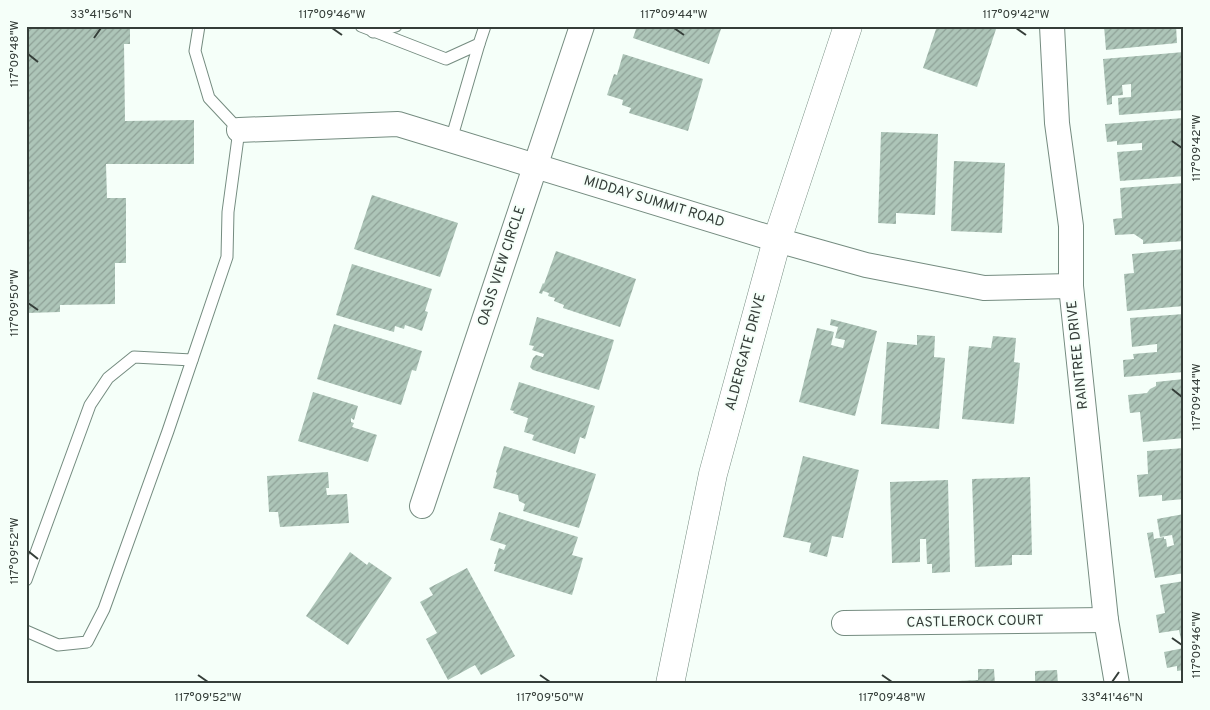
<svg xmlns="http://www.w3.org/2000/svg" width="1210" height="710" viewBox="0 0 1210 710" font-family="Overpass,sans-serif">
	<defs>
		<pattern id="building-hatch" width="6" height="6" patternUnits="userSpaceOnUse" patternTransform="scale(1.25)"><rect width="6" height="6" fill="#adc5b8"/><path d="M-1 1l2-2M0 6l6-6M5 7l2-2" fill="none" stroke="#8ea197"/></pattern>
	</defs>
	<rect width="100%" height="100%" fill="#f5fff9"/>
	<g fill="url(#building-hatch)">
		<polygon points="26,26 130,26 130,44 124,44 125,121 194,120 194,164 106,164 107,198 126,198 126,263 115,263 115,304 60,305 60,312 26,313"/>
		<polygon points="637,26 722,26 709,64 633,38"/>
		<polygon points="937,26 997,26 977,87 923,68"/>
		<polygon points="1104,26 1176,26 1177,43 1106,50"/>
		<polygon points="1184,52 1184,110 1119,115 1118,98 1131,97 1131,84 1122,85 1123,95 1112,96 1112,104 1107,105 1103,59"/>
		<polygon points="623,54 703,79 688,131 629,113 631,108 622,105 623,100 607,95 614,74 617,75"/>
		<polygon points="1184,118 1184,176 1120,181 1117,152 1142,150 1142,143 1117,145 1117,141 1107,142 1105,124"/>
		<polygon points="881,132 938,134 935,215 896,213 896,224 878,223"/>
		<polygon points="954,161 1005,163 1002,233 951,231"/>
		<polygon points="1184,183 1184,241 1143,244 1143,240 1134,234 1115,235 1113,219 1122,218 1120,188"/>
		<polygon points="372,195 458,223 440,277 354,249"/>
		<polygon points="1184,249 1184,306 1127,311 1124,274 1134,273 1132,254"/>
		<polygon points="556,251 636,279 620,327 563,308 564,305 554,301 555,298 548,296 549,293 543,291 542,294 539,293 543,283 544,284"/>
		<polygon points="352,264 432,289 425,311 428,312 422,331 405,325 404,329 395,326 394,332 336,315"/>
		<polygon points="1184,314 1184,372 1124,377 1123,360 1134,359 1133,354 1157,352 1157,344 1132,347 1130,318"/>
		<polygon points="537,317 614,340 599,390 533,370 530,367 533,358 536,355 543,357 544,354 532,350 534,346 529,345"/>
		<polygon points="831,319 877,331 855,416 799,402 817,328 834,332 831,345 843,348 845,340 835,338 838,327 830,325"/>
		<polygon points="334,324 422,351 416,371 412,370 401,405 317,379"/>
		<polygon points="917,335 935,336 934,357 945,358 939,429 881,424 887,342 917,345"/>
		<polygon points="993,336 1016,338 1014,362 1020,363 1014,424 962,419 969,346 991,348"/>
		<polygon points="1184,379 1184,438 1143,442 1140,412 1130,413 1128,395 1147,393 1150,389 1156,386 1156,382"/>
		<polygon points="519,382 595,406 585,439 580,437 575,454 532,440 534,435 524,432 528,418 513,413 514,411 510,410"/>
		<polygon points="313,392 358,406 354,420 351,418 351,422 354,423 352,427 377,435 368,462 298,441"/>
		<polygon points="504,446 596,474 579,528 523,511 525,504 519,501 518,495 493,488 497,473 496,472"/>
		<polygon points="1184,448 1184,499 1162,501 1162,495 1139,497 1137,475 1148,474 1147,451"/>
		<polygon points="803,456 859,470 843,538 832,536 827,557 809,552 811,543 783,537"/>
		<polygon points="328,472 329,488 326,488 327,495 347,494 349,523 280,527 278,512 269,512 267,476"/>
		<polygon points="1030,477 1032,555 1012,555 1012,565 975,567 972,479"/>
		<polygon points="948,480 950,572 932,573 932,564 927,564 926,539 920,539 920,562 892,563 890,482"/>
		<polygon points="499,512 578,537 572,555 583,558 572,595 494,571 496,564 494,564 499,548 504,550 506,545 490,540"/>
		<polygon points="1184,514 1184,573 1155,578 1147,533 1153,532 1154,539 1164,537 1164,539 1166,539 1167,547 1174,545 1172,535 1160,537 1157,519"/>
		<polygon points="350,552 367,565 369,562 392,578 348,645 306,616"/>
		<polygon points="467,568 515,656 481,675 475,665 448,680 426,639 437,633 420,602 433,595 429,588"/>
		<polygon points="1184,581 1184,639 1181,640 1179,630 1159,633 1156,615 1165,613 1160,585"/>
		<polygon points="1184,648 1184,670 1177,671 1177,666 1167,668 1164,652"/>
		<polygon points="978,669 994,669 995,684 938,684 938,682 978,680"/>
		<polygon points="1057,670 1058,684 1035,684 1035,671"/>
	</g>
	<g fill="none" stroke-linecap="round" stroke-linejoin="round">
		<g stroke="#758c80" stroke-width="13">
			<g id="service">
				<polyline points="361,26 446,59 479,44 485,26"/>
				<polyline points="373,32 396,26"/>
				<polyline points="451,140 479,44"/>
				<polyline points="26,580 90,405 108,378 134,357 192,360"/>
				<polyline points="26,631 58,645 87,642 104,609 168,431 227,257 228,212 239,130 209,98 195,51 199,26"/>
			</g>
		</g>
		<g stroke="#758c80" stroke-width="26">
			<g id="minor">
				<polyline points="1052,26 1057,123 1071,226 1071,286 1106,620 1117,684"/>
				<polyline points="239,130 398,124 777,240 866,265 984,288 1071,286"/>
				<polyline points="422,506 582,26"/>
				<polyline points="844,623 1106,620"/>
			</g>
		</g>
		<g stroke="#758c80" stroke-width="29">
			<polyline id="tertiary" points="670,684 713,474 777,240 848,26"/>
		</g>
		<use href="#service" stroke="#fff" stroke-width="11"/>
		<use href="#minor" stroke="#fff" stroke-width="24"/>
		<use href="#tertiary" stroke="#fff" stroke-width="28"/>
	</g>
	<path fill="none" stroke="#353e39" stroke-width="2" d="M 332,28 L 342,35M 674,28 L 684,35M 1016,28 L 1026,35M 94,38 L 101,28M 28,54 L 38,62M 1172,141 L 1182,148M 28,303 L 38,310M 1172,389 L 1182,397M 28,551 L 38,559M 1172,638 L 1182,645M 198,675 L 208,682M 540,675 L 550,682M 882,675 L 892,682M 1112,682 L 1119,672"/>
	<g text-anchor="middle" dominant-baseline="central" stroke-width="4" stroke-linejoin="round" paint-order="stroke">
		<g font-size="14" fill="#353e39" stroke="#f5fff9">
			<text transform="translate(654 202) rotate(17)">MIDDAY SUMMIT ROAD</text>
			<text transform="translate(502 266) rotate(-72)">OASIS VIEW CIRCLE</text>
			<text transform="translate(746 352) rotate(-75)">ALDERGATE DRIVE</text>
			<text transform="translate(1078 355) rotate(-96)">RAINTREE DRIVE</text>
			<text transform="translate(975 622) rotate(-1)">CASTLEROCK COURT</text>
		</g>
	</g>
	<rect width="1210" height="710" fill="none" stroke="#f5fff9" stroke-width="55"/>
	<rect x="28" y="28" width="1154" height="654" fill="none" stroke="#353e39" stroke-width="2"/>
	<g font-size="12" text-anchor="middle" fill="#353e39">
		<text x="101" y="18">33°41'56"N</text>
		<text x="332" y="18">117°09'46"W</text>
		<text x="674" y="18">117°09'44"W</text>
		<text x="1016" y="18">117°09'42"W</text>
		<text transform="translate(14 54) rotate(-90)" y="4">117°09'48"W</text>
		<text transform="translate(1196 148) rotate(-90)" y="4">117°09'42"W</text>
		<text transform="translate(14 303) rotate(-90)" y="4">117°09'50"W</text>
		<text transform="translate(1196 397) rotate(-90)" y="4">117°09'44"W</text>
		<text transform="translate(14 551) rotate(-90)" y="4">117°09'52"W</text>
		<text transform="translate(1196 645) rotate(-90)" y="4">117°09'46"W</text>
		<text x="208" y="701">117°09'52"W</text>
		<text x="550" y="701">117°09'50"W</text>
		<text x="892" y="701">117°09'48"W</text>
		<text x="1112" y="701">33°41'46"N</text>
	</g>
</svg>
